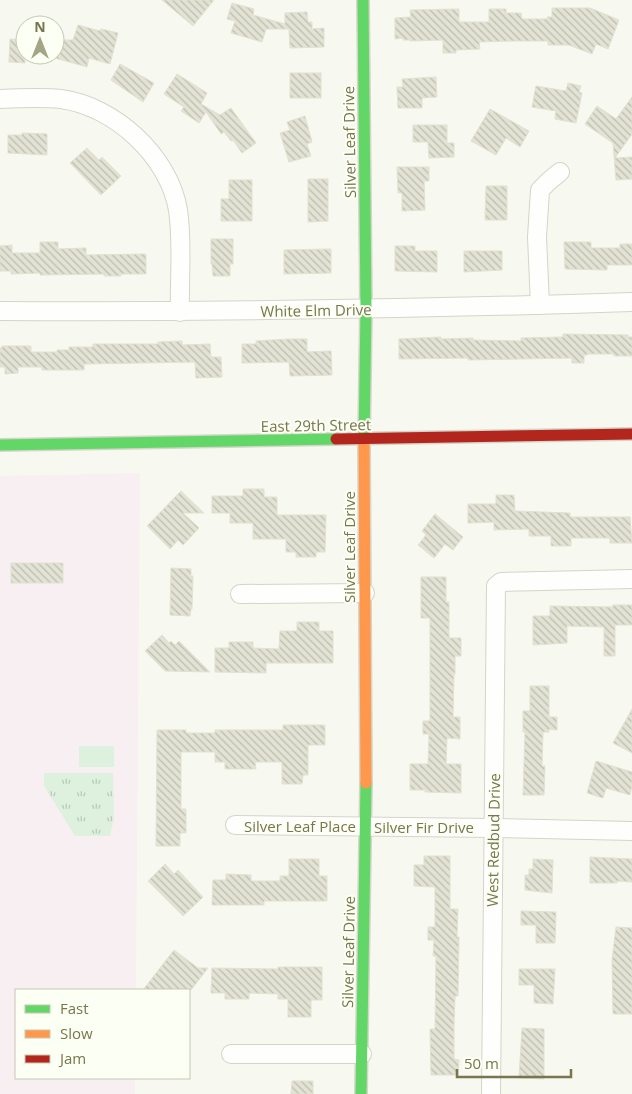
<svg xmlns="http://www.w3.org/2000/svg" width="632" height="1094" viewBox="0 0 632 1094" font-family="'Open Sans',sans-serif">
	<defs>
		<pattern id="grass-tufts" width="24" height="20" patternUnits="userSpaceOnUse" patternTransform="scale(1.25)"><rect width="24" height="20" fill="#def1de"/><path d="M3 7l-1-3M5 7V3M7 7l1-3M15 17l-1-3M17 17v-4M19 17l1-3" fill="none" stroke="#b9c8b6"/></pattern>
		<pattern id="building-back-hatch" width="6" height="6" patternUnits="userSpaceOnUse" patternTransform="scale(1.25)"><rect width="6" height="6" fill="#e2e3d4"/><path d="M-1 5l2 2M0 0l6 6M5-1l2 2" fill="none" stroke="#bcbdae"/></pattern>
	</defs>
	<rect width="100%" height="100%" fill="#f7f8f0"/>
	<polygon fill="#f8eff3" points="140,473 136,990 16,990 16,1078 135,1078 135,1094 0,1094 0,476"/>
	<polygon fill="url(#grass-tufts)" points="44,773 113,773 114,818 110,836 75,836 44,786"/>
	<rect fill="#def1de" x="79" y="746" width="35" height="21"/>
	<g fill="url(#building-back-hatch)" stroke="#e2e1d2">
		<polygon points="162,0 214,0 193,26"/>
		<polygon points="232,3 254,9 253,15 285,24 285,13 307,12 308,22 312,22 312,29 324,28 324,47 290,48 289,29 266,29 262,42 231,33 235,21 227,19"/>
		<polygon points="552,8 590,8 619,20 608,49 596,44 592,54 569,45 548,45 548,41 513,41 479,42 480,49 456,50 456,53 443,53 443,40 410,41 410,40 403,40 403,38 395,39 395,18 411,17 410,10 459,9 459,22 489,22 489,9 506,9 506,13 521,13 522,19 547,19 547,17 552,17"/>
		<polygon points="78,25 100,31 101,29 118,33 110,64 89,58 87,67 55,58 55,40 73,40"/>
		<polygon points="10,39 25,40 25,63 9,62"/>
		<polygon points="120,64 154,83 143,102 111,80"/>
		<rect x="290" y="73" width="31" height="25"/>
		<polygon points="177,74 207,93 201,104 220,115 231,108 256,143 242,153 233,140 231,141 224,132 221,134 206,112 199,123 181,111 184,107 164,94"/>
		<polygon points="436,77 437,97 422,98 422,108 398,108 397,87 403,87 402,79"/>
		<polygon points="568,83 581,86 579,92 582,93 576,123 555,119 556,111 532,107 536,86 566,91"/>
		<polygon points="632,97 632,134 615,158 632,157 632,179 616,180 613,143 585,124 597,106 616,119"/>
		<polygon points="490,109 529,131 520,147 506,138 496,155 471,141"/>
		<polygon points="305,116 312,142 307,144 311,156 289,162 280,133 290,130 287,122"/>
		<polygon points="413,125 447,125 447,143 454,143 454,157 429,158 428,142 413,142"/>
		<polygon points="22,133 47,134 47,155 8,153 8,135 22,135"/>
		<polygon points="87,148 99,160 102,157 121,176 101,195 70,163"/>
		<polygon points="397,167 429,167 429,181 424,181 425,210 402,211 402,193 398,193"/>
		<polygon points="308,179 328,179 328,221 308,222"/>
		<polygon points="229,180 252,180 252,221 221,221 221,199 229,199"/>
		<polygon points="486,186 507,186 507,220 485,220"/>
		<polygon points="211,239 233,239 233,264 230,264 230,276 213,276 212,264 211,264"/>
		<polygon points="40,242 58,242 58,249 86,248 86,255 146,254 146,274 121,274 121,276 104,276 104,274 40,275 40,273 11,274 11,271 0,271 0,246 12,245 12,253 40,253"/>
		<polygon points="564,242 591,242 591,248 620,248 620,244 632,244 632,265 607,265 607,270 565,269"/>
		<polygon points="395,246 415,246 415,251 437,251 437,272 395,271"/>
		<polygon points="331,249 331,273 284,274 284,250"/>
		<polygon points="464,251 502,251 502,270 464,272"/>
		<polygon points="563,334 628,335 628,337 632,337 632,356 614,356 614,354 587,354 587,355 584,355 584,363 572,363 572,358 468,360 468,358 399,359 399,339 441,337 441,339 473,338 473,340 521,341 521,338 563,337"/>
		<polygon points="289,339 307,339 307,352 331,351 332,375 290,376 289,362 242,363 242,344 256,344 256,341"/>
		<polygon points="182,341 182,345 210,344 211,357 221,357 222,377 196,378 195,362 84,364 84,370 42,370 42,367 18,367 18,373 5,374 5,367 0,367 0,348 2,348 2,346 31,346 31,352 57,352 57,350 69,350 69,347 93,347 93,344 158,344 158,342"/>
		<polygon points="243,489 264,489 264,497 277,497 277,515 326,515 325,552 316,552 316,557 296,557 296,552 286,552 286,539 253,539 253,523 230,523 230,513 212,513 212,496 243,496"/>
		<polygon points="181,491 204,513 183,513 199,528 183,545 178,540 170,549 147,526"/>
		<polygon points="496,495 514,495 515,511 570,513 570,517 630,517 632,543 610,543 610,538 571,538 571,546 551,546 551,536 529,536 529,529 494,530 494,522 468,523 468,504 496,504"/>
		<polygon points="435,514 463,537 453,550 445,544 434,558 418,545 426,535 422,531"/>
		<rect x="11" y="563" width="52" height="20"/>
		<polygon points="171,568 191,569 191,576 193,576 192,609 191,609 190,616 170,615"/>
		<polygon points="421,577 446,577 446,602 449,602 449,638 461,638 461,656 455,656 455,674 454,674 453,717 460,717 460,739 447,738 446,764 461,764 461,793 425,792 425,790 410,790 410,764 428,764 429,734 423,734 423,721 430,721 430,618 421,618"/>
		<polygon points="613,605 632,605 632,625 615,625 615,656 604,656 604,627 567,626 567,643 533,645 533,616 550,616 550,606 613,607"/>
		<polygon points="297,622 319,622 319,631 333,631 333,663 266,663 266,673 215,672 215,648 229,648 229,642 253,642 253,648 279,649 280,631 297,631"/>
		<polygon points="162,635 169,643 171,641 175,645 179,641 210,672 165,671 145,651"/>
		<polygon points="530,686 549,686 549,717 557,717 557,730 549,729 549,732 543,732 542,766 545,766 544,795 523,795 525,732 523,732 523,711 530,711"/>
		<polygon points="632,709 632,753 613,743"/>
		<polygon points="283,725 325,725 325,745 308,745 308,775 303,775 302,784 282,784 282,762 255,762 256,769 225,769 225,762 215,762 215,752 181,752 181,809 186,809 186,833 180,833 180,846 156,846 157,730 186,730 186,733 215,733 215,730 283,730"/>
		<polygon points="596,761 632,772 632,786 630,795 606,788 603,798 587,793"/>
		<polygon points="424,856 450,856 450,909 458,909 457,937 459,937 458,996 455,996 454,1026 454,1059 459,1060 458,1075 431,1075 430,1029 435,1029 436,956 433,956 434,940 428,940 428,927 435,927 435,887 414,886 414,865 424,865"/>
		<polygon points="590,857 632,859 632,882 617,881 617,883 590,883"/>
		<polygon points="289,859 319,859 319,876 327,876 327,901 264,901 264,905 212,905 213,880 226,880 226,874 251,875 251,881 280,881 280,876 289,876"/>
		<polygon points="533,859 553,860 552,893 525,890 525,875 529,875 529,869 533,869"/>
		<polygon points="165,864 174,874 178,870 203,897 183,916 148,881"/>
		<polygon points="521,911 556,912 555,943 536,943 536,925 521,925"/>
		<polygon points="616,927 632,928 632,1014 613,1014 612,960"/>
		<polygon points="174,950 198,968 208,968 191,990 143,990"/>
		<polygon points="278,967 322,967 322,1000 311,1000 311,1017 288,1017 288,999 278,999 278,994 249,993 249,999 225,999 225,993 211,993 212,968 278,969"/>
		<polygon points="519,969 555,969 553,1004 534,1003 534,985 519,985"/>
		<polygon points="522,1028 544,1029 544,1079 519,1078"/>
		<polygon points="292,1081 313,1081 313,1094 291,1094"/>
	</g>
	<g fill="none" stroke-linecap="round" stroke-linejoin="round">
		<g stroke="#d4d4c9" stroke-width="20">
			<g id="street">
				<path d="M 0,99 C 20,98 41,97 61,99 C 114,106 169,156 178,210 C 183,243 179,278 180,312"/>
				<polyline points="540,305 537,237 540,190 549,181 560,172"/>
				<path d="M 0,311 C 211,312 421,309 632,302"/>
				<polyline points="240,594 365,593"/>
				<polyline points="235,825 494,828 632,831"/>
				<polyline points="231,1054 362,1054"/>
				<polyline points="491,1094 496,586 501,582 632,579"/>
			</g>
		</g>
		<g stroke="#d5d5c9" stroke-width="14">
			<g id="fast">
				<polyline points="363,0 366,309 364,442"/>
				<polyline points="0,445 336,439"/>
				<polyline points="361,1094 366,783"/>
			</g>
		</g>
		<g stroke="#d5d5c9" stroke-width="14">
			<polyline id="slow" points="364,442 366,783"/>
		</g>
		<g stroke="#d5d5c9" stroke-width="14">
			<polyline id="jam" points="336,439 632,434"/>
		</g>
		<use href="#street" stroke="#fefefd" stroke-width="18"/>
		<use href="#fast" stroke="#63d668" stroke-width="11"/>
		<use href="#slow" stroke="#ff974d" stroke-width="11"/>
		<use href="#jam" stroke="#b3261e" stroke-width="11"/>
	</g>
	<g text-anchor="middle" dominant-baseline="central" stroke-width="4" stroke-linejoin="round" paint-order="stroke">
		<g font-size="15" fill="#78764e" stroke="#fcfff3">
			<text transform="translate(349 142) rotate(-91)">Silver Leaf Drive</text>
			<text transform="translate(316 310) rotate(-1)">White Elm Drive</text>
			<text transform="translate(316 425) rotate(-1)">East 29th Street</text>
			<text transform="translate(349 547) rotate(-90)">Silver Leaf Drive</text>
			<text x="300" y="826">Silver Leaf Place</text>
			<text x="424" y="827">Silver Fir Drive</text>
			<text transform="translate(493 840) rotate(-89)">West Redbud Drive</text>
			<text transform="translate(348 952) rotate(-89)">Silver Leaf Drive</text>
		</g>
	</g>
	<rect x="15" y="989" width="175" height="90" fill="#fcfff3" stroke="#c7c8b1"/>
	<rect x="25" y="1005" width="25" height="8" fill="#63d668" stroke="#c7c8b1"/>
	<text x="60" y="1014" font-size="15" fill="#78764e">Fast</text>
	<rect x="25" y="1030" width="25" height="8" fill="#ff974d" stroke="#c7c8b1"/>
	<text x="60" y="1039" font-size="15" fill="#78764e">Slow</text>
	<rect x="25" y="1055" width="25" height="8" fill="#b3261e" stroke="#c7c8b1"/>
	<text x="60" y="1064" font-size="15" fill="#78764e">Jam</text>
	<g transform="translate(40 40)"><circle r="24" fill="#fcfff3" stroke="#c7c8b1"/>
	<path d="M0-4L9 19L0 12L-9 19Z" fill="#a4a487"/>
	<text y="-8" font-size="14" font-weight="bold" text-anchor="middle" fill="#78764e">N</text>
	</g>
	<path d="M457 1069v8h114v-8" fill="none" stroke="#78764e" stroke-width="2.5"/>
	<text x="464" y="1069" font-size="15" fill="#78764e" stroke="#fcfff3" stroke-width="4" paint-order="stroke">50 m</text>
</svg>
